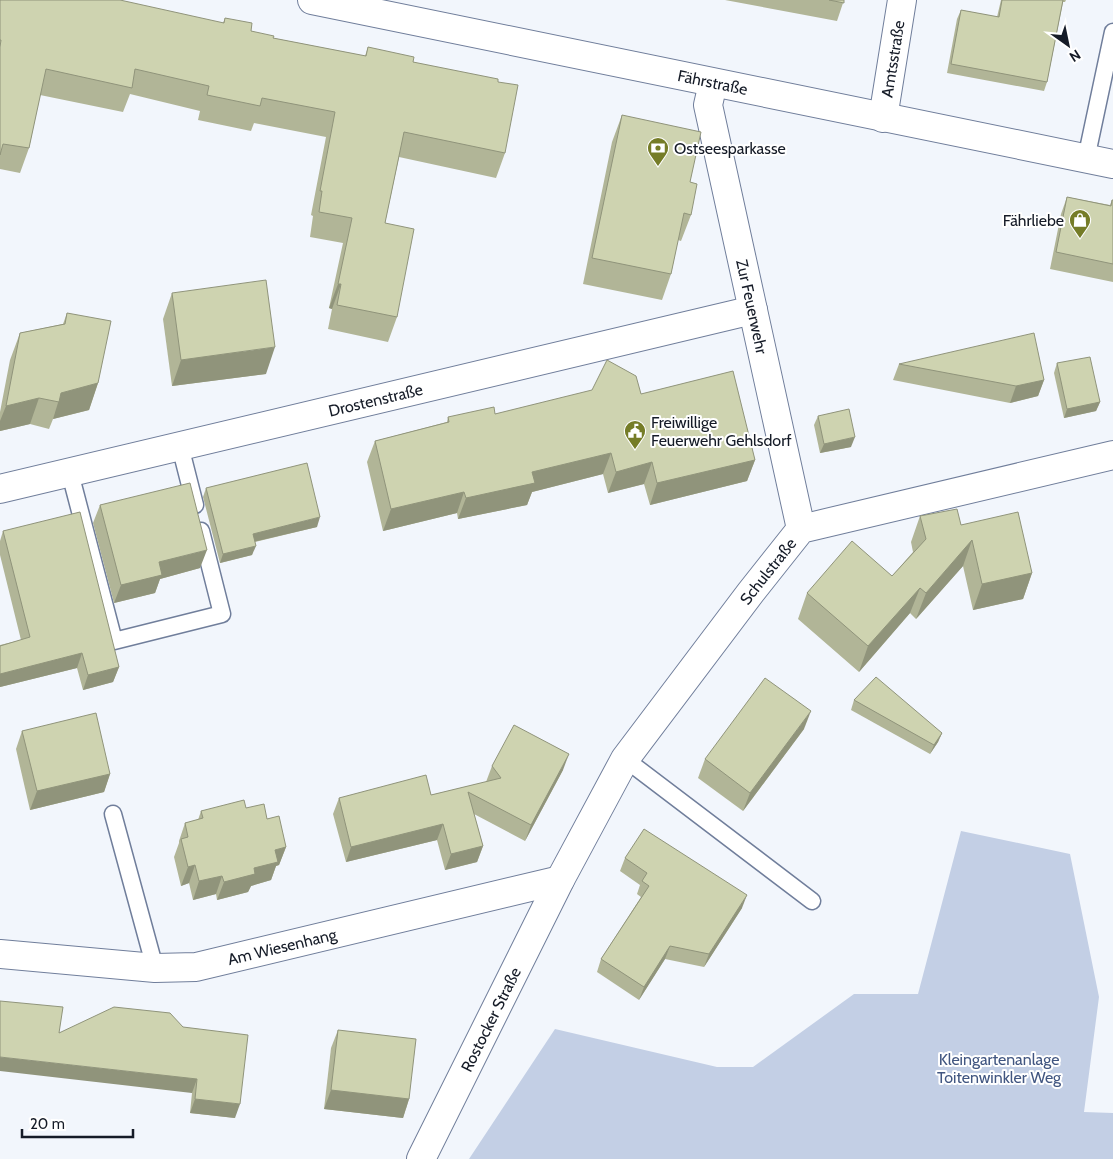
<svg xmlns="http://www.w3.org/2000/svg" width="1113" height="1159" viewBox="0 0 1113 1159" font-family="Cabin,sans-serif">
	<rect width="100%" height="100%" fill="#f2f6fc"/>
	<polygon fill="#c3cfe5" points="961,831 1070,854 1099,997 1084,1112 1113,1113 1113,1159 469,1159 555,1029 717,1067 753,1067 854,994 918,994"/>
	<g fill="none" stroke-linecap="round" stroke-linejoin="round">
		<g stroke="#707e9b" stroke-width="19">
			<g id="lane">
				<polyline points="1086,159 1113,32"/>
				<polyline points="180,446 195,505"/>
				<polyline points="70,473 114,641 222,614 201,531"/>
				<polyline points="625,759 812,901"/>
				<polyline points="113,814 155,968"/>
			</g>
		</g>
		<g stroke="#707e9b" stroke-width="30">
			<g id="street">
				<path id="s1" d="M 713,83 L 708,105 L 801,529"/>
				<path id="s2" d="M 883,118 L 902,0"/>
				<path id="s3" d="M 0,489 L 753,310"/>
				<path id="s4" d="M 0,954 L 155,968 L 196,967 L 560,880"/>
				<path id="s5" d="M 421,1159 L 560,880 L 625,759 L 751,592 L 801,529 L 1113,455"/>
			</g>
		</g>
		<g stroke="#707e9b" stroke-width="30">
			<g id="secondary">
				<path id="s6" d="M 312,0 L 1113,164"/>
			</g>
		</g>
		<use href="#lane" stroke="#fff" stroke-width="16"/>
		<use href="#street" stroke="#fff" stroke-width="28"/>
		<use href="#secondary" stroke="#fff" stroke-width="28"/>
	</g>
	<g fill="#b1b597">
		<polygon points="0,0 223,23 225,18 251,31 273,38 365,56 368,47 413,62 498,82 505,153 496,178 399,157 385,223 397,317 388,342 328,329 332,309 329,308 343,243 310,237 313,216 311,215 326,137 254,123 251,131 198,120 200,111 130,94 123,112 40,95 29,148 20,173 0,169"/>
		<polygon points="725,0 844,0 837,21"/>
		<polygon points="1001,0 1066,0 1065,2 1063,2 1047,82 1044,91 947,73 957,19 961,10 997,17"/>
		<polygon points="622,115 690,182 691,215 681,241 678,240 671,274 662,300 583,284 612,142"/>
		<polygon points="1067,197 1110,205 1112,200 1113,200 1113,282 1050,269 1061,214"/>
		<polygon points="172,293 266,374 172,386 163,319"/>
		<polygon points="67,313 98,383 89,410 53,419 49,429 30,424 0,431 0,412 10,360 20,333 63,324"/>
		<polygon points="1057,363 1100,402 1096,411 1064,418 1054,373"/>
		<polygon points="899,364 1044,380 1038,396 1010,403 893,380"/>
		<polygon points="641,394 755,460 747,481 650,505 644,484 608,493 603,474 532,492 527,505 458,519 457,513 383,531 367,462 375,441 447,422 448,417 495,414"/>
		<polygon points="818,416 851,447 820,453 814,425"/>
		<polygon points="206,488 317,527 255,542 252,555 220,563 203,497"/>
		<polygon points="100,505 200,568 160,579 155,593 114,603 93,523"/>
		<polygon points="920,516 961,525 1032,573 1023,599 973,610 963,566 916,619 910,613 859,672 798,619 807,593 892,576 913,552 911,542"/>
		<polygon points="3,531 119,667 113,682 83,690 77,668 0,687 0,645 21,640 0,555 0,541"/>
		<polygon points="854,700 942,733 938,742 930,754 851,710"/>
		<polygon points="804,729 743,811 698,778 705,759"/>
		<polygon points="22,731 110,774 104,792 30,810 16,749"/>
		<polygon points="492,766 563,770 525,841 474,814 483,846 477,862 445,870 437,840 346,862 333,814 339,798 431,795 486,782"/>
		<polygon points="246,808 267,819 286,847 279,865 276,866 271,880 251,886 248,892 217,900 216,894 193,900 189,883 181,886 174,857 179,843 179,841 185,823 198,820 201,811"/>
		<polygon points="625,858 742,908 704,967 665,959 639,1000 597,972 601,959 641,897 637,894 640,885 620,871"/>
		<polygon points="170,1013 235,1118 190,1113 192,1093 59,1033"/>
		<polygon points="338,1030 409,1099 403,1118 324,1109 331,1048"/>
	</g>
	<g fill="#90947b">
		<polygon points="338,284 341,284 332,309 329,308"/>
		<polygon points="275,347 266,374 172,386 181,360"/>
		<polygon points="1044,380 1038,396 1010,403 1016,386"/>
		<polygon points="98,383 89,410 53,419 61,393"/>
		<polygon points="39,398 30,424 0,431 0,421 6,406"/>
		<polygon points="1100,402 1096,411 1064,418 1067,409"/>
		<polygon points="855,437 851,447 820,453 824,444"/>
		<polygon points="611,453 603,474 532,492 527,505 458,519 466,498 532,472"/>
		<polygon points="755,460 747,481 650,505 657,483"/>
		<polygon points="652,462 644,484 608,493 616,472"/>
		<polygon points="464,492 457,513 383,531 391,509"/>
		<polygon points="320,517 317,527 249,543 253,534"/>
		<polygon points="972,540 963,566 916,619 926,593"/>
		<polygon points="256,546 252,555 220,563 223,554"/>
		<polygon points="207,550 200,568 160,579 155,593 114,603 121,585 159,562"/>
		<polygon points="1032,573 1023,599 973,610 982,584"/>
		<polygon points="920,588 910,613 859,672 868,646"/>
		<polygon points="82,653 77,668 0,687 0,674"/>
		<polygon points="119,667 113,682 83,690 88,675"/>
		<polygon points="811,711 804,729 743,811 750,793"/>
		<polygon points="942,733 938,742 930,754 934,745"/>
		<polygon points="569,754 563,770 525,841 531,825"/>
		<polygon points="110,774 104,792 30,810 37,791"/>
		<polygon points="443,824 437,840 346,862 351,847"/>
		<polygon points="483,846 477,862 445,870 451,854"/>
		<polygon points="286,847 279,865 276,866 271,880 251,886 248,892 217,900 224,882 254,868 275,850"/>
		<polygon points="195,865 189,883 181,886 188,867"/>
		<polygon points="222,876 216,894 193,900 199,881"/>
		<polygon points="747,895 742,908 704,967 709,954"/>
		<polygon points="670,946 665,959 639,1000 644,987"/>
		<polygon points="0,1057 197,1079 192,1093 0,1071"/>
		<polygon points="331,1090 409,1099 403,1118 324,1109"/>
		<polygon points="195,1099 240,1104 235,1118 190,1113"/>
	</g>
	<g fill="#ced3b0" stroke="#90947b">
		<polygon points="0,0 120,0 224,23 225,18 252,23 251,31 274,36 273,38 366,56 368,47 414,57 413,62 498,79 498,82 518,85 505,153 404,132 385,223 414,229 397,317 337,305 341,284 338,284 352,218 319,212 322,191 320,191 335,112 262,98 260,106 207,95 209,86 135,69 132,88 46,69 29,148 3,144 0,155 0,47 1,40 0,40"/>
		<polygon points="829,0 844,0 844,3"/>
		<polygon points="1002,0 1063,0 1047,82 951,64 961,10 999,17"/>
		<polygon points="622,115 701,132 690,182 697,184 691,215 684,213 671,274 592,258"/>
		<polygon points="1067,197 1111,206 1112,200 1113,200 1113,264 1056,252"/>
		<polygon points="266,280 275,347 181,360 172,293"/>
		<polygon points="67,313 111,321 98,383 61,393 59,402 39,398 6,406 20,333 65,324"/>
		<polygon points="1034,333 1044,380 1016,386 899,364"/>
		<polygon points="1090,357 1100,402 1067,409 1057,363"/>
		<polygon points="607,360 636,376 641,394 733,371 755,460 657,483 652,462 616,472 611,453 532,472 535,483 466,498 464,492 391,509 375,441 449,422 448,417 494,407 495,414 592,390"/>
		<polygon points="849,409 855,437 824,444 818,416"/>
		<polygon points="307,463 320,517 253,534 256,546 223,554 206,488"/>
		<polygon points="190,483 207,550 159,562 162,575 121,585 100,505"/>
		<polygon points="957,509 961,525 1018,512 1032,573 982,584 972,540 926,593 920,588 868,646 807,593 852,541 892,576 926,539 920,516"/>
		<polygon points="80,512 119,667 88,675 82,653 0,674 0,646 30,637 3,531"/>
		<polygon points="876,677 942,733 934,745 854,700"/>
		<polygon points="765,678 811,711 750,793 705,759"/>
		<polygon points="96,713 110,774 37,791 22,731"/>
		<polygon points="514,725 569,754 531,825 468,792 483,846 451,854 443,824 351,847 339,798 426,775 431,795 501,778 492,766"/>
		<polygon points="244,800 246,808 264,804 267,819 279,816 286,847 275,850 278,862 254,868 255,874 224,882 222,876 199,881 195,865 188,867 181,839 188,837 185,823 203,818 201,811"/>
		<polygon points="644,829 747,895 709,954 670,946 644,987 601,959 649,886 642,881 647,873 625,858"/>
		<polygon points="0,1001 63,1007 59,1033 114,1007 170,1013 183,1027 248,1035 240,1104 195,1099 197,1079 0,1057"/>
		<polygon points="338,1030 416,1039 409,1099 331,1090"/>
	</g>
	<defs>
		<g id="bank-pin" transform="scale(1.125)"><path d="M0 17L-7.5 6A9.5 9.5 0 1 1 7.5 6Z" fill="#757c27" stroke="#fff"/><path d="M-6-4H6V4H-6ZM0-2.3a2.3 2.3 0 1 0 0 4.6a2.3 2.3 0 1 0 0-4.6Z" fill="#fff"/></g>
		<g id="shop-pin" transform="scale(1.125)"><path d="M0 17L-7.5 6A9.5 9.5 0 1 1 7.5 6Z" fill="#757c27" stroke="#fff"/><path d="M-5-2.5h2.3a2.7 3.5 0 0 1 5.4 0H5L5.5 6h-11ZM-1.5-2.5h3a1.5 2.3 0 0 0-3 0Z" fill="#fff"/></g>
		<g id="civic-pin" transform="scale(1.125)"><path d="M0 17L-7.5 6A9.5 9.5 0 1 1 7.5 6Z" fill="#757c27" stroke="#fff"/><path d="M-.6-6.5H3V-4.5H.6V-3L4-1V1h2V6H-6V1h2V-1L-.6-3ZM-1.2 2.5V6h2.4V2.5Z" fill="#fff"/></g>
	</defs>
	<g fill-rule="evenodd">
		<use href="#bank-pin" x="658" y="148"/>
		<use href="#shop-pin" x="1080" y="220"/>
		<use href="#civic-pin" x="635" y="431"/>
	</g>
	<g text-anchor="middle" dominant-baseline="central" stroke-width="4" stroke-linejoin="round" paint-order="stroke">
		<g font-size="16" fill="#151b27" stroke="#fff">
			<text stroke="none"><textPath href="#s2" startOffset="60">Amtsstraße</textPath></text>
			<text stroke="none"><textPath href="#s6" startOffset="409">Fährstraße</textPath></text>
			<text stroke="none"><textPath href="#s1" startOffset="229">Zur Feuerwehr</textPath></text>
			<text stroke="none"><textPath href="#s3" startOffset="386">Drostenstraße</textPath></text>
			<text stroke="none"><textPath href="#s5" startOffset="685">Schulstraße</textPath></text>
			<text stroke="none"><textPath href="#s4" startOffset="285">Am Wiesenhang</textPath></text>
			<text stroke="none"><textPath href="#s5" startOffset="156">Rostocker Straße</textPath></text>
		</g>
		<g font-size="16" fill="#151b27" stroke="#fff" text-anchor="start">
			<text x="674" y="148">Ostseesparkasse</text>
			<text x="1064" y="220" text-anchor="end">Fährliebe</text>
			<text x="651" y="422">Freiwillige<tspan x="651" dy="18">Feuerwehr Gehlsdorf</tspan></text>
		</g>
		<g font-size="16" fill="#415681" stroke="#fff">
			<text x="999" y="1059">Kleingartenanlage<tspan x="999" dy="18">Toitenwinkler Weg</tspan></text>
		</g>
	</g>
	<g transform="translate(1068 45) rotate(147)" stroke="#ffffff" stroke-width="4" paint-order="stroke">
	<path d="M0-4L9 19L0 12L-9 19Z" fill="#151b27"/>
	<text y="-8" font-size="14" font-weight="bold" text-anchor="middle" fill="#151b27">N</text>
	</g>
	<path d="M22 1129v8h111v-8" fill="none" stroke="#151b27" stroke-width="2.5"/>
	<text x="30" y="1129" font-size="15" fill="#151b27" stroke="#ffffff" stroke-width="4" paint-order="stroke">20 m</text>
</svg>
